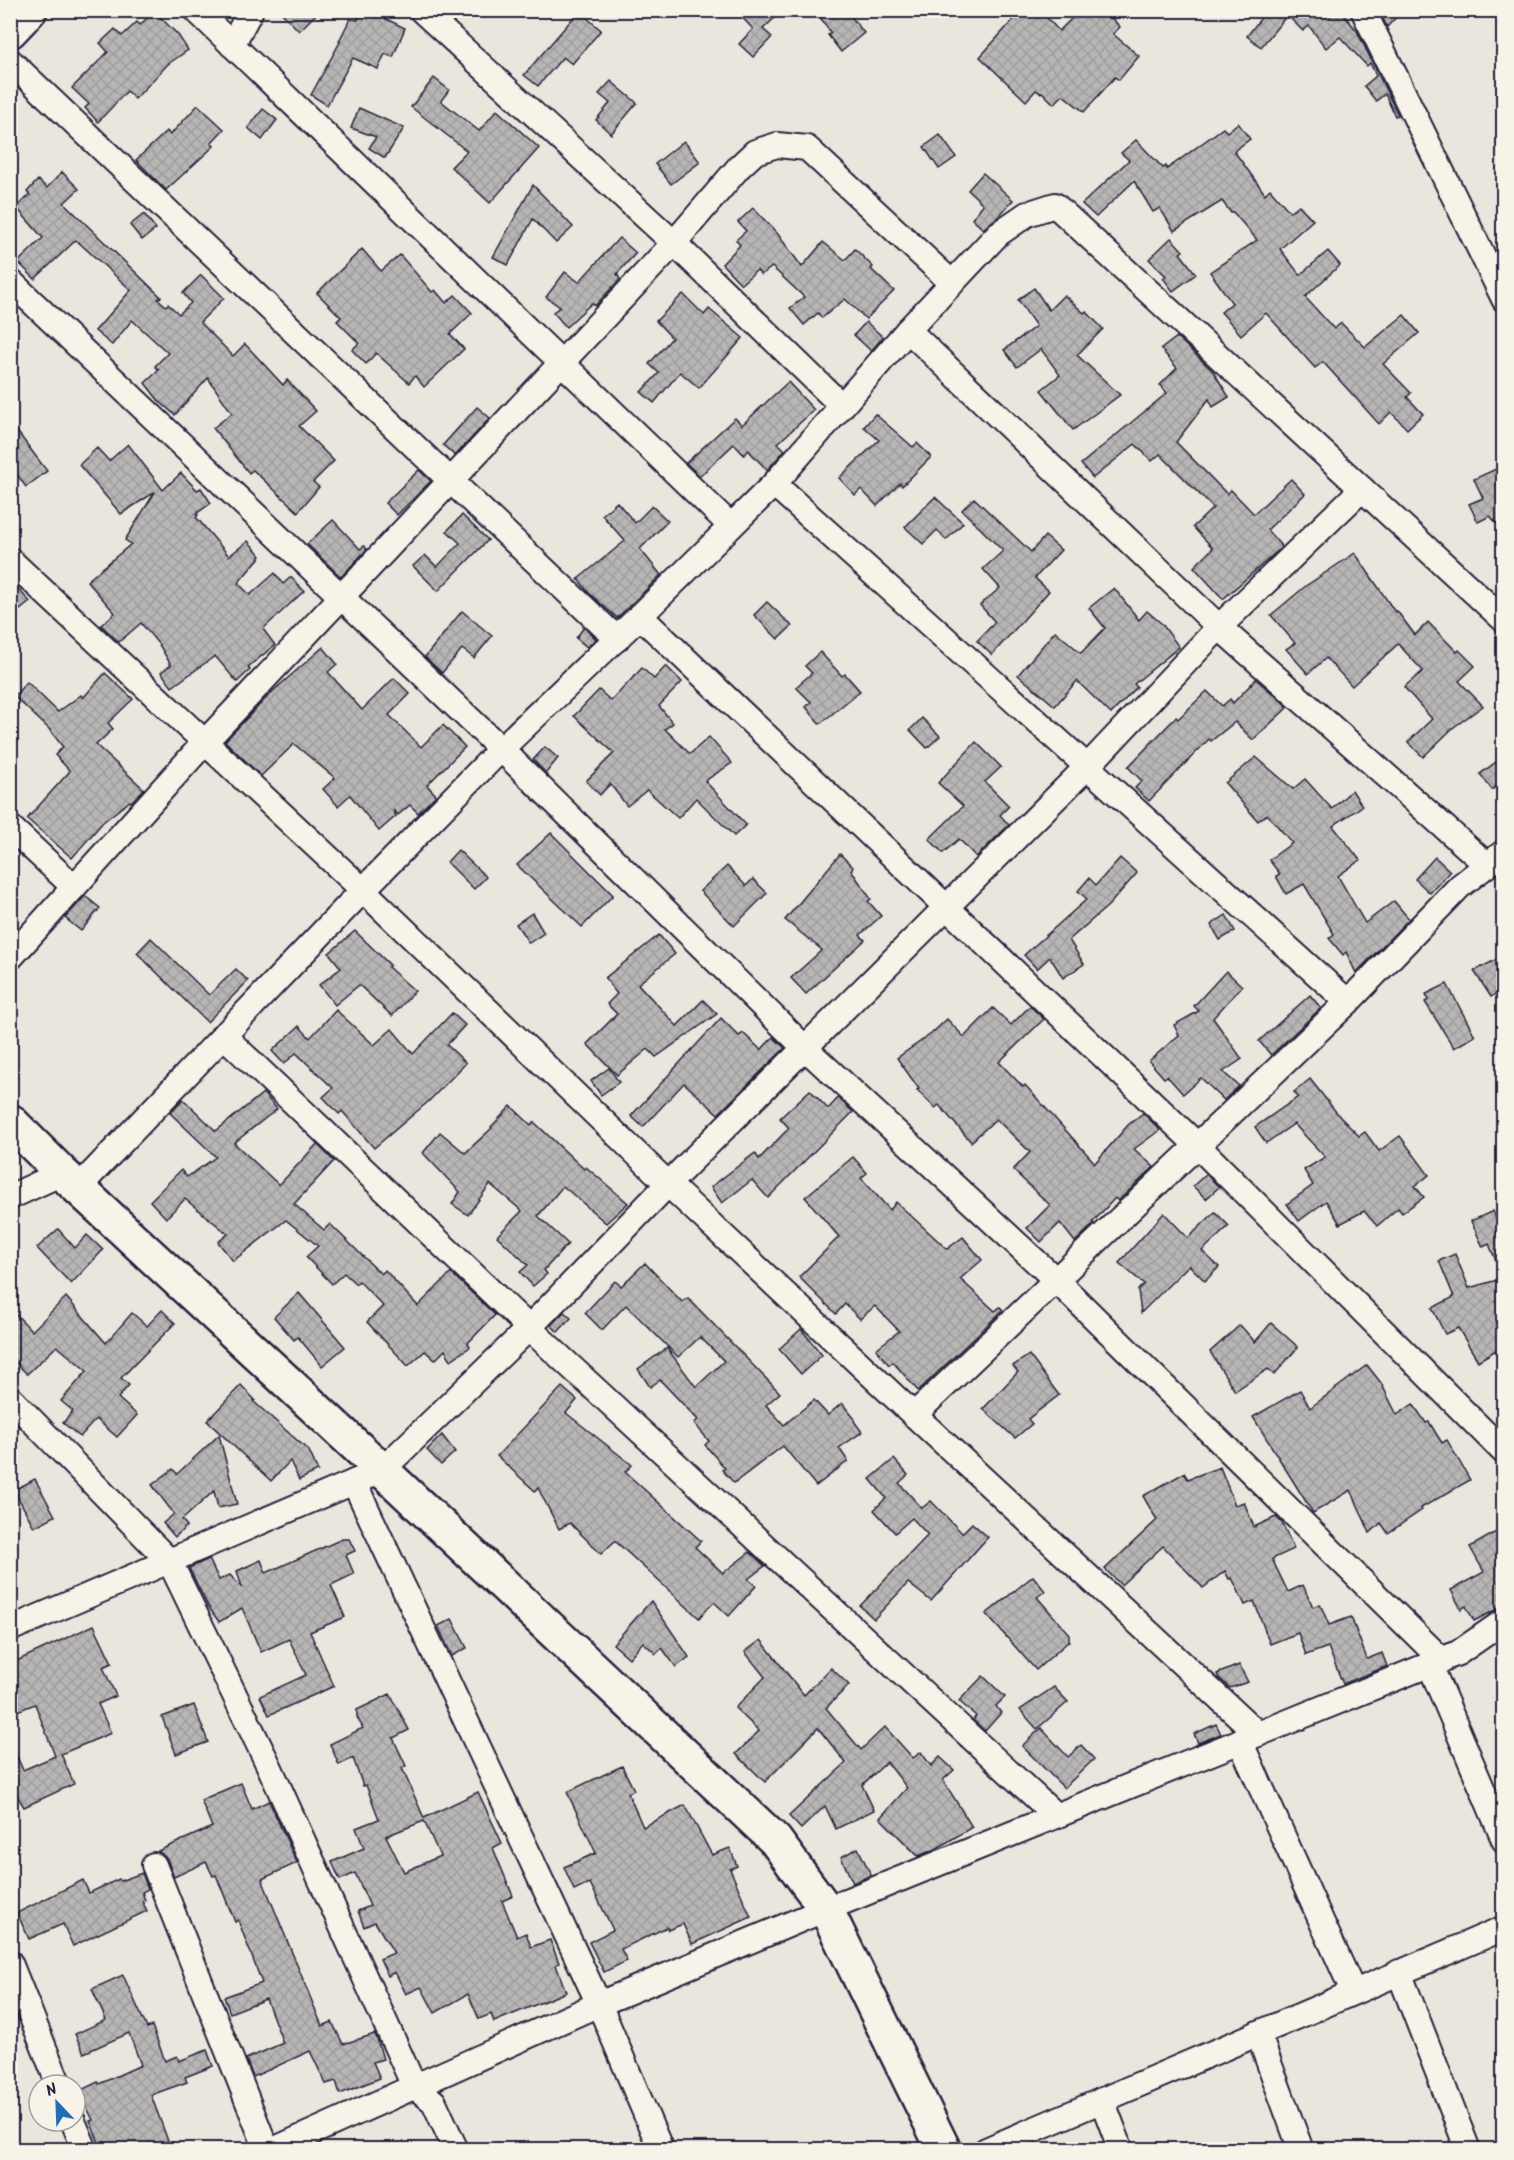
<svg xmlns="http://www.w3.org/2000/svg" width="1514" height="2160" viewBox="0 0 1514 2160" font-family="Kalam,sans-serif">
	<defs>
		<pattern id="building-cross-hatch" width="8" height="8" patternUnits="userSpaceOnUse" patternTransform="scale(1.5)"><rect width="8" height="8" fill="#b8b6b5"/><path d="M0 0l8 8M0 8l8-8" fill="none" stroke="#9e9c9d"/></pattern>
	</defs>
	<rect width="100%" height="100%" fill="#eae6de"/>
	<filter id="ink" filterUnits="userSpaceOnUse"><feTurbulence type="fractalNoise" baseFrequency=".0167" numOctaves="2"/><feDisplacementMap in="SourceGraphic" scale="12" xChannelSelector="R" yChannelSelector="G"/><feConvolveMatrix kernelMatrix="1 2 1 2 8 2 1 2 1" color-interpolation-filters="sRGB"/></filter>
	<g filter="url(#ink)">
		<g fill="url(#building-cross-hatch)" stroke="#22223b" stroke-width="1.5" fill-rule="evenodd">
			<polygon points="279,10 320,10 299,31"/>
			<polygon points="359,10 381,10 380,16 405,28 393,57 385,54 378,69 353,58 327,105 311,95 340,42 339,41 350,19 358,20"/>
			<polygon points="735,10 783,10 763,29 772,37 753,57 739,44 753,29"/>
			<polygon points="815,10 846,10 864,33 841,52 828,35 831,33"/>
			<polygon points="1022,10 1040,10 1059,31 1080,10 1104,10 1120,27 1113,34 1139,56 1119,80 1115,77 1084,112 1063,95 1054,104 1042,92 1040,93 1036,90 1026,101 980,57"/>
			<polygon points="1267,10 1274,10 1284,19 1261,47 1247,36"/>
			<polygon points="1282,10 1324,10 1330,16 1340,10 1357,31 1398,115 1395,116 1385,94 1376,101 1364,86 1376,76 1370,63 1367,66 1340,37 1326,48 1309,26 1303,31"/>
			<polygon points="1379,10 1403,10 1387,27"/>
			<polygon points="154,11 178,35 188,50 168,64 135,99 127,91 98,122 85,108 89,104 72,88 108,52 100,43 115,29 122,36 137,22 140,25"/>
			<polygon points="579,11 601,30 572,64 563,57 538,86 524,75"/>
			<polygon points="434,78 449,90 441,101 479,131 497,110 539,148 490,203 451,167 467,151 411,107"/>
			<polygon points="611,81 637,103 611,134 596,120 610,103 599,94"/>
			<polygon points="198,105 224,129 211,143 214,146 166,190 136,160 167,131 170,135"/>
			<polygon points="359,108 404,128 385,158 369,148 376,137 351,128"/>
			<polygon points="263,109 277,120 262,140 248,128"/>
			<polygon points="1238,123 1250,139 1234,151 1265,194 1270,189 1290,212 1299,205 1313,220 1280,249 1300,275 1328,251 1340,265 1305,297 1334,329 1341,323 1365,347 1404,315 1419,333 1383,364 1411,393 1407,397 1423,414 1407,429 1391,412 1379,424 1323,362 1315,368 1266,313 1241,335 1221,312 1232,303 1210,272 1257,240 1233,212 1231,213 1222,201 1174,231 1160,208 1153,212 1134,181 1096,217 1082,204 1129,160 1121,153 1136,140 1163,168 1166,166 1167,169 1223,128 1227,132"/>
			<polygon points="940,135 956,157 939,169 924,147"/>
			<polygon points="684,141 700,162 671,184 655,164"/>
			<polygon points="62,172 79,189 64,203 161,297 158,299 166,306 168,304 179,314 191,303 183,293 201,275 224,298 200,322 233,356 245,344 283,385 287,380 316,411 299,426 334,461 313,482 319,487 298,512 253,470 249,473 213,428 232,413 208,378 175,415 159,401 145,383 159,370 155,366 168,353 132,320 112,345 95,331 131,290 76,240 35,279 18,262 43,238 16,207 30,195 27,192 38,180 47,188"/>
			<polygon points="983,173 1013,200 999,216 983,229 972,219 983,204 968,190"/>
			<polygon points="533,185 573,227 556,243 533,219 508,265 493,257"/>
			<polygon points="753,208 777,233 802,267 823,242 845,260 855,249 873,267 871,269 894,291 866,319 845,299 822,318 818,313 804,325 790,308 804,297 772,267 761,275 757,270 741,284 722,264 740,245 736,240 746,231 738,222"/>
			<polygon points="144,214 156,229 142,240 130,225"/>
			<polygon points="619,238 636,253 617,274 620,279 595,306 592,303 566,327 553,312 560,307 546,297 565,272 579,282"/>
			<polygon points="1171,238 1183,251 1180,253 1196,274 1173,291 1163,278 1166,276 1149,259"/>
			<polygon points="362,249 381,271 400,255 432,292 435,290 446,303 455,295 472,313 450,334 464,349 424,387 415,376 409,383 376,353 366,364 352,350 359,343 337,321 341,317 317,293"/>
			<polygon points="1034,288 1049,310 1064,295 1084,313 1086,311 1103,329 1077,355 1120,395 1073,430 1041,390 1060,375 1041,349 1017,367 1004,350 1036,326 1018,300"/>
			<polygon points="683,294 704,315 709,309 743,338 699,388 680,372 654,403 641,392 659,373 649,364 672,338 656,321"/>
			<polygon points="866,322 883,337 871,351 854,335"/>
			<polygon points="1177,337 1213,371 1229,397 1213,407 1209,399 1176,442 1227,494 1231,490 1254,514 1291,479 1305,494 1267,530 1282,547 1223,599 1194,567 1213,548 1193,527 1213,508 1160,454 1152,461 1135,444 1093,478 1081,464 1167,393 1160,385 1177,368 1161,349"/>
			<polygon points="788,382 814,410 778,443 785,450 767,470 748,450 744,455 734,444 700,476 686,463 735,418 742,425"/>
			<polygon points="477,407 490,418 455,456 443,445"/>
			<polygon points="875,414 913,447 917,443 931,457 902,486 900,483 877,506 861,489 855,495 839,478 879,440 864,427"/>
			<polygon points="10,422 47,471 26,487 10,465"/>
			<polygon points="128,444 163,490 181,473 197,490 201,488 211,503 196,514 198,515 196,517 229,556 248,541 261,556 238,583 250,595 275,573 283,584 291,577 304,591 263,629 275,645 248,667 250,670 237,682 215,656 172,687 161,672 171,665 160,646 141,623 119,642 101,625 115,613 87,581 131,544 125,540 155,492 121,514 79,465 97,448 109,461"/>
			<polygon points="1496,469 1503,483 1503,530 1490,516 1478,522 1469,504 1483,498 1474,479"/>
			<polygon points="419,470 431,481 397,515 385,503"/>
			<polygon points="935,497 963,523 946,540 937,530 923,544 905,527"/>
			<polygon points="974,498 1031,552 1045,536 1061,550 1035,578 1049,591 992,655 977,641 995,622 980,605 1000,588 983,569 1003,551 962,510"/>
			<polygon points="617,502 635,523 652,506 668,521 640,549 661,575 617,618 589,593 578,579 625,541 602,515"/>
			<polygon points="462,515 488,540 438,591 413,566 425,555 437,567 460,543 447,531"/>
			<polygon points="333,520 360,549 364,546 367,549 341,577 307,544"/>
			<polygon points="1355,553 1395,612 1397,611 1415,635 1428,622 1457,652 1459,650 1475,666 1459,681 1483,706 1454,727 1423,757 1408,742 1432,719 1404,687 1423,671 1398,644 1352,686 1326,658 1308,674 1286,649 1295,643 1271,615 1307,585"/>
			<polygon points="10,580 30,602 10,618"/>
			<polygon points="1114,588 1139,620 1147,611 1162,624 1179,647 1134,684 1137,687 1111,714 1077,681 1055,706 1018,675 1055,631 1081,653 1105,628 1089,608"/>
			<polygon points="767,602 792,626 778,639 754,615"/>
			<polygon points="462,611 492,636 474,658 462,649 442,673 425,657"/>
			<polygon points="584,627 596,639 587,647 576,638"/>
			<polygon points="323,647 337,664 328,672 362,710 394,678 410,694 389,715 421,747 443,725 465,747 427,785 436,795 418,813 410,805 398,815 393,810 396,816 379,831 350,795 338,806 323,789 335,778 294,744 261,776 225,741 271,693"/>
			<polygon points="820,652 842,676 845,674 860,691 820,724 806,707 811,702 796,687 812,673 805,666"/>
			<polygon points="666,666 682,682 659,706 673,723 665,729 690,754 709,737 732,763 705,781 746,825 734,836 696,798 678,818 647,790 627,806 610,784 600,795 586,781 614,753 574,716 599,690 611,701 642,668 654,679"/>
			<polygon points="105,673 133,699 108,723 113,729 96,745 144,789 131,802 130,801 103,822 72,858 27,819 70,771 55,755 63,747 49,729 14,696 27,682 58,712 81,695 83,698"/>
			<polygon points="1256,679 1288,707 1253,740 1235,722 1211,741 1209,739 1149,801 1135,788 1142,781 1128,767 1176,717 1178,719 1207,691 1222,706 1230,699 1233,703"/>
			<polygon points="922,718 940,736 927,748 910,730"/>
			<polygon points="976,742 1001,767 985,782 1009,806 1000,815 1009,825 976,857 959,839 943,853 929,839 963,806 938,783"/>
			<polygon points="545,747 558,758 546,773 533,760"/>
			<polygon points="1256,757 1293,789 1305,779 1332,809 1352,790 1362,806 1333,826 1360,860 1338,876 1365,923 1394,901 1409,919 1356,973 1346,952 1343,955 1329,938 1334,934 1304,884 1286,894 1276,876 1280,874 1269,860 1292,843 1267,814 1258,821 1225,783"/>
			<polygon points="1503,757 1503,781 1492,790 1480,774"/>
			<polygon points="551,833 613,895 582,927 517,865"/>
			<polygon points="458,850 486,877 474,889 447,862"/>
			<polygon points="840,854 853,867 851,870 871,899 868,901 881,916 860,935 865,940 806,994 791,978 822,950 785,920"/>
			<polygon points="1435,857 1450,871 1430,893 1415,879"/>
			<polygon points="1120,858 1137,873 1109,905 1069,940 1084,964 1063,978 1050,957 1037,969 1024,955 1087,899 1078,891 1089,878 1096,885"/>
			<polygon points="727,866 746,886 753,879 767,893 734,926 700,891"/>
			<polygon points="85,896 100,908 81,931 65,918"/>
			<polygon points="532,913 544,933 529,943 516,924"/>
			<polygon points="1226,915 1235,931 1220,940 1211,925"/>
			<polygon points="355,931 390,965 388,967 415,991 392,1016 359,985 335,1005 319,985 341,968 329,953"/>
			<polygon points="659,935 675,954 638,984 677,1026 703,1000 717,1014 656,1057 648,1049 617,1075 587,1044 617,1014 607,1004 617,994 605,978"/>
			<polygon points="151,938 209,995 236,969 248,981 207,1022 137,953"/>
			<polygon points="1503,956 1503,989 1491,997 1474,971"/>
			<polygon points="1226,971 1242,986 1213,1018 1242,1059 1223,1072 1239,1086 1224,1100 1201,1078 1183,1094 1167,1076 1164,1078 1149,1061 1179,1035 1174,1025 1199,1011 1194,1006"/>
			<polygon points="1447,984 1475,1036 1454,1048 1425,1002 1429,1000 1426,994"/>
			<polygon points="1310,995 1321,1008 1271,1055 1259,1041"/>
			<polygon points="1030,1006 1044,1019 999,1062 1023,1087 1025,1085 1095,1163 1128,1125 1143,1113 1160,1130 1134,1149 1154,1167 1118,1201 1115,1198 1093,1222 1094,1224 1075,1242 1060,1223 1041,1242 1027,1228 1050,1205 1013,1170 1030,1152 996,1119 971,1142 939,1105 935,1108 917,1090 919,1089 897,1058 931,1034 947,1019 964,1037 993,1008 1011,1025"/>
			<polygon points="336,1010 374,1045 392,1029 413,1054 452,1013 465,1025 447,1045 466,1063 429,1101 374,1148 342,1111 339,1114 323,1097 333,1088 296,1053 284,1064 272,1051 299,1026 310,1038"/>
			<polygon points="721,1018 739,1036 743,1033 761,1050 773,1037 785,1048 718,1114 684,1083 643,1127 631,1116"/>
			<polygon points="609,1068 619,1082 601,1095 591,1081"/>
			<polygon points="1310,1079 1340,1117 1359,1136 1365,1132 1379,1151 1400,1136 1429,1175 1415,1186 1424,1197 1402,1213 1398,1208 1377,1226 1364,1211 1340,1224 1326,1201 1299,1221 1287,1204 1313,1185 1304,1170 1325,1157 1294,1124 1266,1143 1255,1127 1298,1097 1294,1092"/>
			<polygon points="810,1090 828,1109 838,1098 853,1112 768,1198 752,1180 722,1203 711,1187 755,1153 759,1159 789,1128 780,1118"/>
			<polygon points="263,1093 277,1109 234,1143 279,1185 317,1144 334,1161 294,1204 324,1230 330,1224 381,1274 385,1270 418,1306 451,1273 495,1315 468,1343 470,1347 451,1360 445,1350 435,1360 425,1351 408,1366 367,1322 383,1306 359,1281 356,1284 344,1273 332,1284 306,1257 318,1246 286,1220 233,1261 218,1242 228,1234 185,1199 166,1218 150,1201 181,1170 187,1177 216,1157 170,1113 183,1099 216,1131"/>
			<polygon points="511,1106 531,1125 534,1122 584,1169 586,1167 628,1203 606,1223 563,1186 538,1216 568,1244 544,1270 547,1274 533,1286 520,1272 528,1265 497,1236 522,1211 490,1184 468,1215 452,1204 460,1192 423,1153 440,1132 465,1153 492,1128 491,1127"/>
			<polygon points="853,1157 867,1173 861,1178 890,1210 896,1202 947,1249 963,1237 982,1260 960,1279 995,1311 1000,1307 1003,1310 918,1391 893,1362 889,1365 876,1349 899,1331 875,1306 860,1319 845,1304 836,1314 799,1277 839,1237 805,1197"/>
			<polygon points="1206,1174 1219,1187 1206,1199 1193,1186"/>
			<polygon points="1493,1211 1503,1234 1503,1278 1489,1244 1483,1247 1471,1221"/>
			<polygon points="1215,1212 1229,1226 1202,1251 1219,1267 1205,1281 1189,1265 1141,1313 1138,1290 1144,1284 1119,1263 1164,1213 1188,1238"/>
			<polygon points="58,1229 75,1248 87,1235 103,1250 71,1284 37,1248"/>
			<polygon points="1455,1254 1469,1288 1501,1279 1503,1289 1503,1346 1478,1361 1458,1328 1445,1334 1432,1308 1454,1297 1439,1261"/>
			<polygon points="645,1263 682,1302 688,1298 780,1393 766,1405 784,1425 814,1400 828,1415 842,1403 855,1419 854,1421 862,1432 839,1448 848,1461 816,1486 783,1446 734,1483 722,1470 725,1468 705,1445 709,1441 694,1423 698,1420 660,1380 650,1387 638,1369 667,1348 696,1387 724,1361 700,1337 678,1357 626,1305 602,1330 585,1313 615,1281 621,1286"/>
			<polygon points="299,1293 345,1347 322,1366 298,1337 294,1340 274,1317"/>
			<polygon points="66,1297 106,1343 132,1313 147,1326 162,1310 175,1323 121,1378 129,1385 118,1398 137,1415 117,1437 96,1419 80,1437 63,1423 73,1411 61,1401 87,1371 57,1346 27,1374 10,1357 10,1308 32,1331"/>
			<polygon points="564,1312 571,1318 558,1332 551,1325"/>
			<polygon points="1271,1323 1298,1347 1274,1375 1268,1369 1235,1391 1210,1352 1240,1325 1255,1342"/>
			<polygon points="801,1329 822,1355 801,1374 779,1349"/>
			<polygon points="1029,1355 1059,1395 1028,1419 1032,1424 1015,1438 983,1409 1018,1372 1013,1366"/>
			<polygon points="1367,1365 1381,1383 1397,1415 1413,1404 1426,1423 1429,1422 1442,1443 1447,1440 1470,1480 1421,1508 1422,1510 1388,1533 1381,1523 1370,1533 1351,1490 1313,1513 1253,1417 1300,1390 1310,1408"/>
			<polygon points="241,1385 255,1400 253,1401 309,1451 318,1471 299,1480 290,1461 271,1481 207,1421"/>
			<polygon points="562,1387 577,1400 566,1413 632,1465 625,1472 701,1541 695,1547 723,1573 750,1552 765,1566 748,1579 756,1586 729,1616 714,1602 699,1618 615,1541 601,1554 570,1523 559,1529 538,1488 535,1491 497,1456"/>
			<polygon points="219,1435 237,1504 218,1508 214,1491 182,1520 187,1526 175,1537 163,1523 174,1514 152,1485 173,1469 177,1474"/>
			<polygon points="442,1435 455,1452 441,1465 427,1450"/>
			<polygon points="894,1459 908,1475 899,1483 922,1508 931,1501 962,1533 972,1523 988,1537 931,1601 908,1583 874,1619 860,1606 928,1535 912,1518 895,1533 874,1510 886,1498 870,1479"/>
			<polygon points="1220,1467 1235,1505 1244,1502 1254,1527 1276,1517 1282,1523 1294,1549 1272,1559 1288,1592 1303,1585 1313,1607 1320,1604 1329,1625 1351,1617 1367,1659 1382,1653 1387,1666 1343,1684 1328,1647 1306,1655 1298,1633 1270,1644 1254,1601 1245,1605 1232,1578 1229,1579 1225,1571 1203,1588 1163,1546 1121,1585 1105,1569 1157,1520 1143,1496 1184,1473 1188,1479"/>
			<polygon points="35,1479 55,1516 34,1527 14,1490"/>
			<polygon points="1503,1528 1503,1606 1474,1621 1466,1606 1461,1609 1451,1590 1484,1572 1470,1547"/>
			<polygon points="342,1539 349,1539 355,1551 346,1555 354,1574 331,1585 345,1617 310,1632 334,1686 269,1715 260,1696 306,1675 289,1639 261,1652 242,1608 219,1622 208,1606 189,1568 209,1559 219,1580 230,1575 242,1588 237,1571 261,1560 266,1573"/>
			<polygon points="1033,1576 1045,1591 1037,1597 1069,1634 1069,1641 1036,1670 986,1614"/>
			<polygon points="651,1601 689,1657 676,1667 662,1648 656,1654 643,1642 629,1658 613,1644"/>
			<polygon points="452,1619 467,1648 452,1656 438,1626"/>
			<polygon points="94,1625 112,1663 103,1667 116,1696 98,1704 111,1733 61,1754 74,1784 24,1807 10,1784 10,1741 23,1770 55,1756 35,1704 10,1714 10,1664"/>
			<polygon points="761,1640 804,1695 831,1668 849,1685 826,1708 861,1750 885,1727 913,1758 921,1752 931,1766 940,1757 954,1770 943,1780 972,1827 936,1849 918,1856 880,1818 907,1788 887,1762 862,1785 874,1810 836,1829 825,1806 801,1829 789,1816 846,1763 818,1728 765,1782 736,1754 759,1731 735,1708 765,1677 745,1652"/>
			<polygon points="1239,1665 1248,1682 1230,1688 1219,1678 1217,1674"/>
			<polygon points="983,1676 1005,1697 996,1706 1001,1713 985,1731 973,1720 976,1716 959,1701"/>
			<polygon points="1054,1687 1068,1702 1037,1729 1020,1710"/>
			<path d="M 390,1694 L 409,1730 L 393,1738 L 406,1766 L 402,1768 L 424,1818 L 478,1792 L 502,1843 L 493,1848 L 513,1896 L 502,1901 L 517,1937 L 526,1933 L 531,1947 L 550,1940 L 559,1963 L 556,1965 L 566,1992 L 494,2022 L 491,2014 L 479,2019 L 468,1994 L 435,2013 L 421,1987 L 406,1994 L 395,1972 L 388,1976 L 380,1959 L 394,1953 L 375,1922 L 364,1927 L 358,1911 L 370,1906 L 355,1873 L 340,1880 L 332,1862 L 364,1848 L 356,1828 L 379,1819 L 366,1785 L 363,1786 L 353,1758 L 339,1765 L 330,1744 L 363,1728 L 357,1717 L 357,1710 ZM 424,1821 L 440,1856 L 404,1872 L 386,1836 Z"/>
			<polygon points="194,1705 208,1742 176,1754 162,1717"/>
			<polygon points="1216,1724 1221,1734 1198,1743 1194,1734"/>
			<polygon points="1041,1728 1068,1757 1081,1745 1094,1759 1064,1788 1022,1746"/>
			<polygon points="622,1766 634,1790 628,1793 643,1827 685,1805 712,1855 730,1848 737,1866 730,1869 751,1917 692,1944 683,1924 668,1930 667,1927 621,1949 627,1961 604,1972 589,1942 613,1930 590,1883 574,1890 564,1867 596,1853 567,1792"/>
			<polygon points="241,1783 252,1809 269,1801 297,1863 262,1879 322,2026 332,2022 343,2044 375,2034 377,2039 383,2059 373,2062 380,2078 340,2094 336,2081 326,2084 310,2051 253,2077 246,2059 283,2043 266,1999 230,2013 224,1997 262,1983 238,1920 235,1922 216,1875 213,1876 206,1862 174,1877 167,1859 158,1851 212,1827 201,1800"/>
			<polygon points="858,1848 871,1875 853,1883 841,1857"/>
			<polygon points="142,1873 148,1889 142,1892 145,1900 142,1901 147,1911 73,1946 63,1924 29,1939 17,1913 83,1880 89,1893 119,1879 120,1881"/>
			<polygon points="123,1975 147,2028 152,2026 165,2061 177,2056 179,2061 207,2050 213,2066 185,2077 187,2082 151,2095 168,2141 144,2150 102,2150 90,2121 93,2120 79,2091 98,2082 99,2084 141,2065 129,2033 84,2053 75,2034 106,2020 92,1989"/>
		</g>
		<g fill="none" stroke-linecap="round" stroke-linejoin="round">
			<g stroke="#22223b" stroke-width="28">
				<g id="street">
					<polyline points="196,10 731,526"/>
					<polyline points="421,10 674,243 842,406"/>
					<polyline points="1363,10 1504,299"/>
					<polyline points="232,45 251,10"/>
					<polyline points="10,61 617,639"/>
					<polyline points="10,281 501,749 804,1047 1056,1280 1442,1660"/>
					<polyline points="908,330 1219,627 1487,865"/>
					<polyline points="774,484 1348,1002"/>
					<polyline points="10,560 363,890 668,1184 914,1415 1258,1734"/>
					<polyline points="640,616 1198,1146 1504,1452"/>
					<polyline points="10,827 74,887"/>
					<polyline points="10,958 205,742 674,243 739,167 755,152 777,145 807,148 952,283"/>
					<polyline points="223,1035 529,1328 1055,1815"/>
					<polyline points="78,1188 363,890 501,749 640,616 774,484 908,330 998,234 1027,214 1055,205 1504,620"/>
					<polyline points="10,1197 62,1173"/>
					<polyline points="10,1398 170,1562 270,1768 414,2086 434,2102 456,2150"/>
					<polyline points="914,1415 1348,1002 1460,886 1504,852"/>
					<polyline points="354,1482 599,2004 661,2150"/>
					<polyline points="10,1629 382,1470 529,1328 668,1184 1088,766 1219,627 1362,489"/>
					<polyline points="1430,1665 1504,1840"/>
					<polyline points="1240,1741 1353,1991"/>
					<polyline points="154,1865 267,2150"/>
					<polyline points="10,1963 59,2085"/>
					<polyline points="1399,1972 1468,2150"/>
					<polyline points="1258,2033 1301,2150"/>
					<polyline points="1102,2100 1121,2150"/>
					<polyline points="73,2121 85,2150"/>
					<polyline points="273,2150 599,2004 826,1909 1458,1653 1504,1621"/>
					<polyline points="986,2150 1504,1928"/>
				</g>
			</g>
			<g stroke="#22223b" stroke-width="38">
				<g id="secondary">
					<polyline points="10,31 30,10"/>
					<polyline points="10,1121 62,1173 382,1470 775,1840 826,1909 944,2150"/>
				</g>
			</g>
			<use href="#street" stroke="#f7f3e8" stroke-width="24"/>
			<use href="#secondary" stroke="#f7f3e8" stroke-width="33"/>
		</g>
	</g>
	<rect width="1514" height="2160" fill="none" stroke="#f7f3e8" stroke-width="36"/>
	<rect x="18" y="18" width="1478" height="2124" fill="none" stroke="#22223b" stroke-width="2" filter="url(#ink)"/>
	<g transform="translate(57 2103) rotate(337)"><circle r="28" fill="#f7f3e8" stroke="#a29fa3" stroke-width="1.5"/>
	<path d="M0-4.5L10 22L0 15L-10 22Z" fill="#1f6fb2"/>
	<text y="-9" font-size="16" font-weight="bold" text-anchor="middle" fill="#22223b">N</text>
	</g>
</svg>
